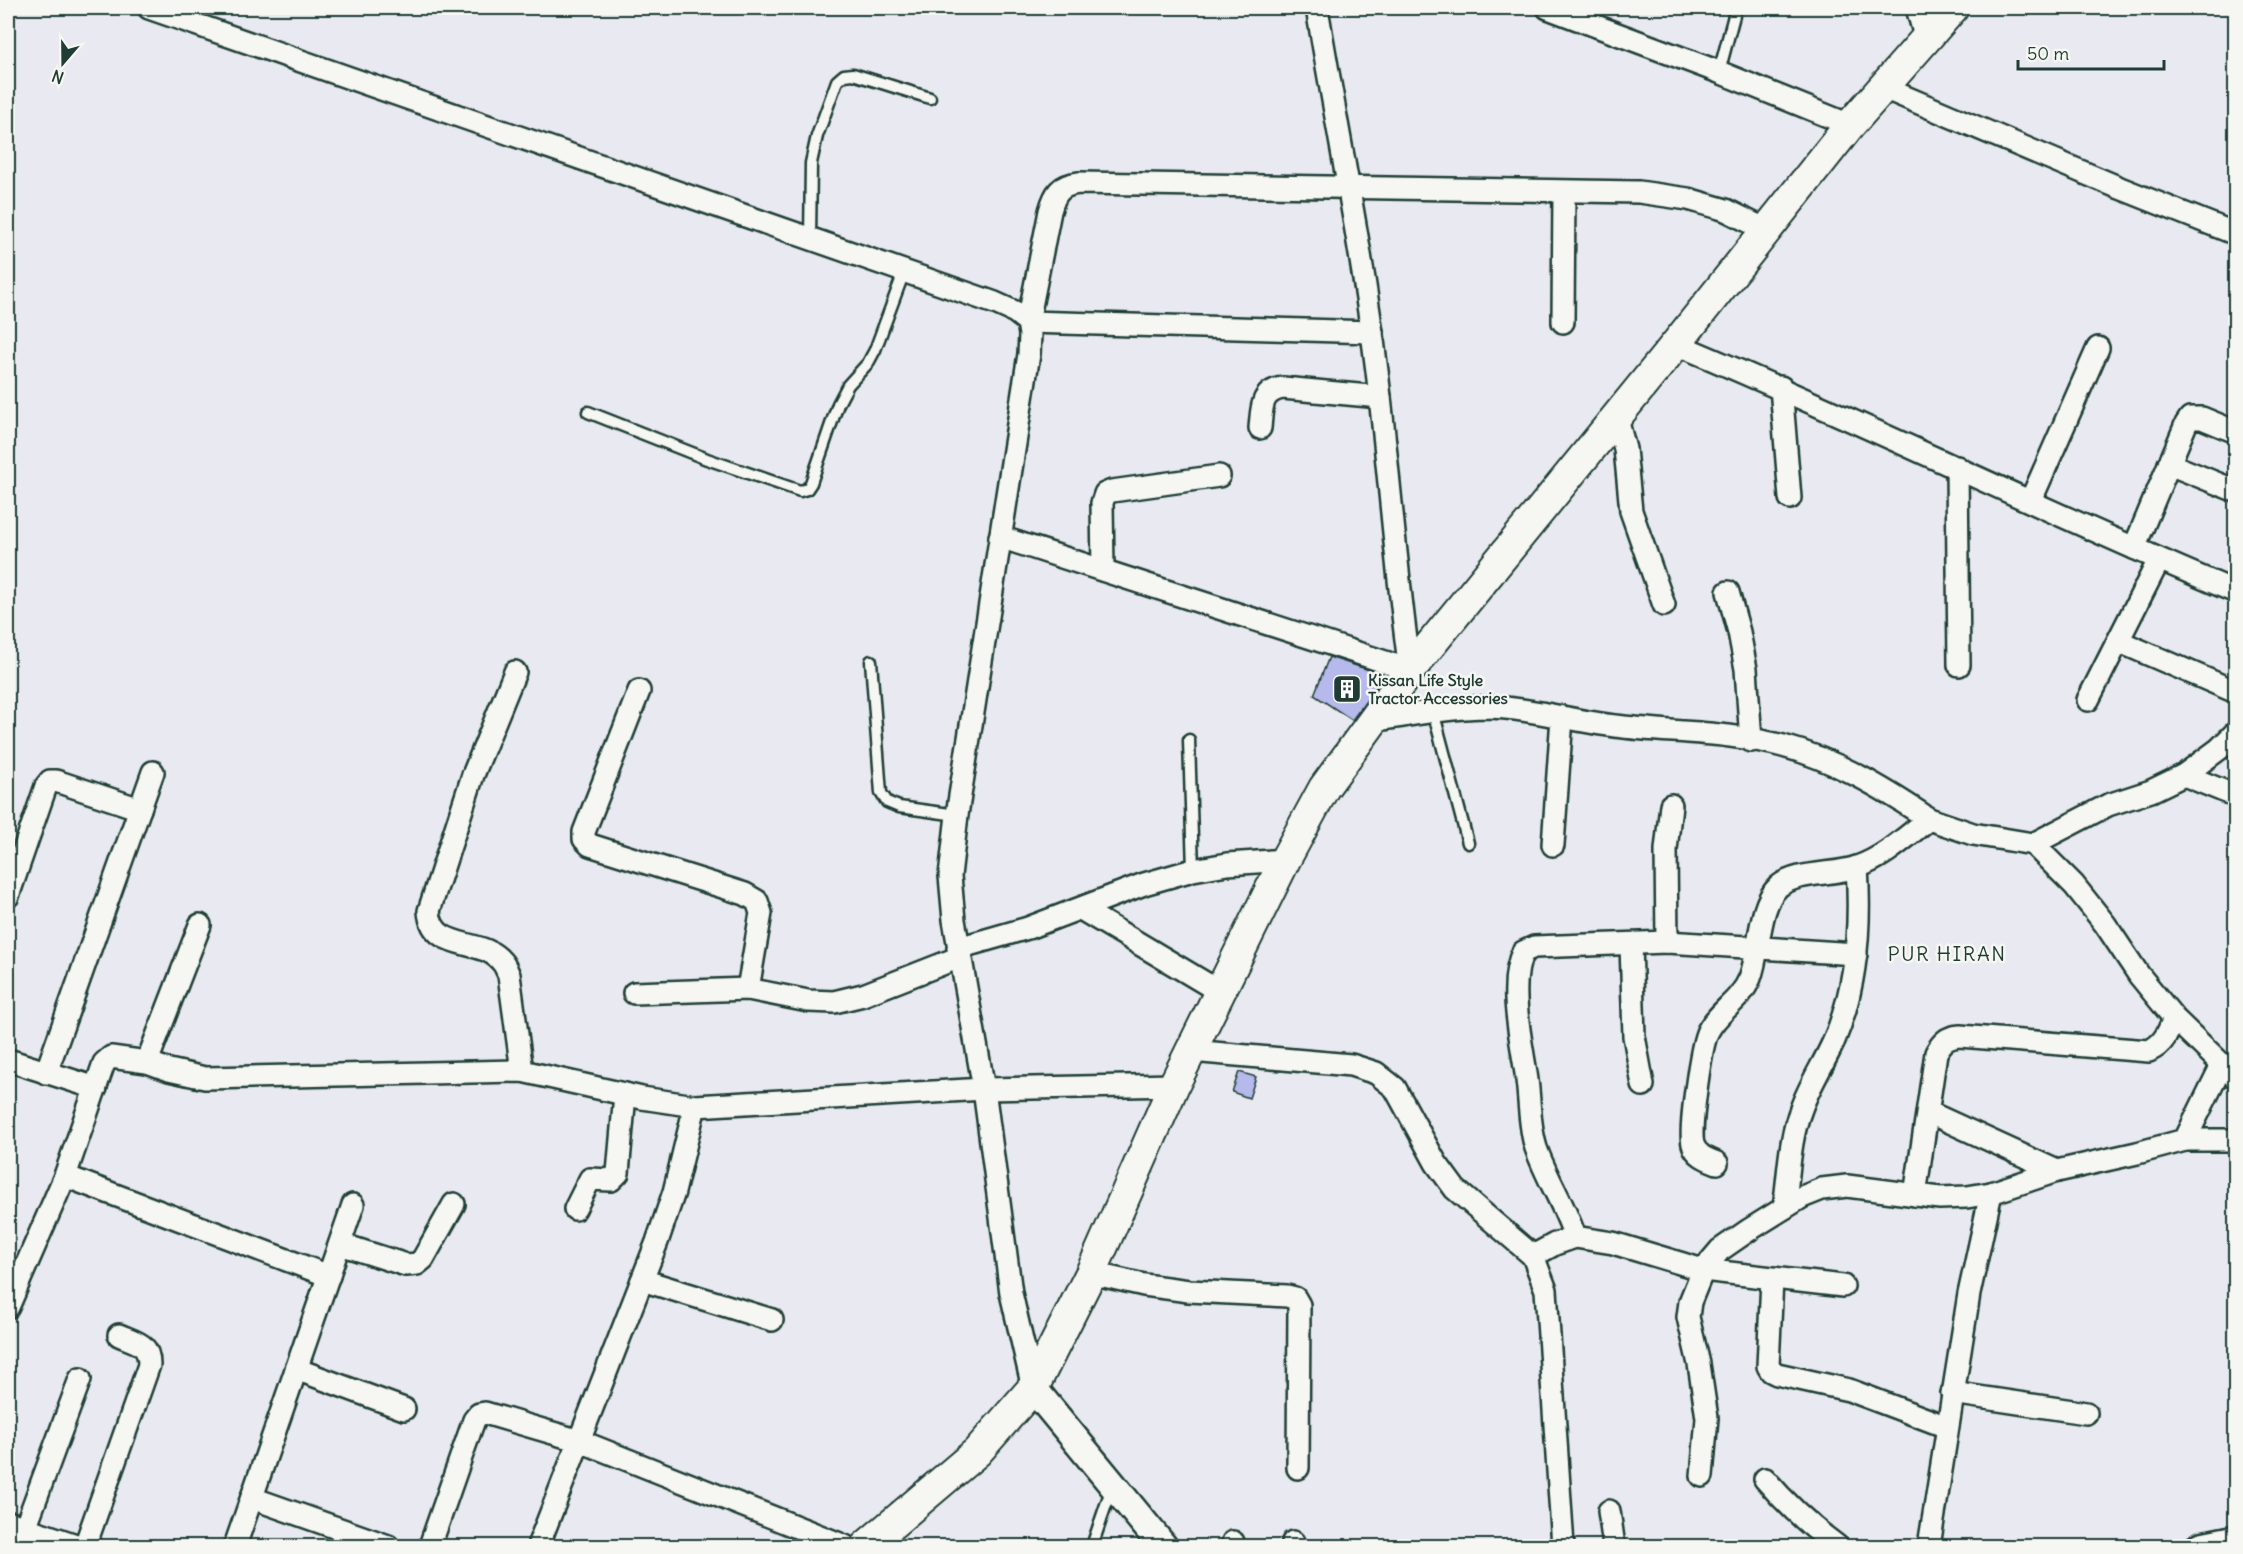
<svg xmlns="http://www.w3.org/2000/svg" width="2243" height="1554" viewBox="0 0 2243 1554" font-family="Delius,sans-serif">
	<rect width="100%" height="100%" fill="#e9eaf1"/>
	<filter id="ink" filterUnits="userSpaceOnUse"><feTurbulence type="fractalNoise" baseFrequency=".0167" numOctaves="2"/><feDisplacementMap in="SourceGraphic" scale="12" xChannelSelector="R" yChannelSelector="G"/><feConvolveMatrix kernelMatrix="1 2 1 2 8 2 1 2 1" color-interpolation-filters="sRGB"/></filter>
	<g filter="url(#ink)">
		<g fill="#b6b9eb" stroke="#1f3d34" stroke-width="1.5">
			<polygon points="1329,657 1385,675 1352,720 1314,695"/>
			<polygon points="1239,1072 1256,1077 1249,1098 1232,1092"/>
		</g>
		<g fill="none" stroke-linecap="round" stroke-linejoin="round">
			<g stroke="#1f3d34" stroke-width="15">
				<g id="service">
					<polyline points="1719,72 1736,8"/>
					<polyline points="810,239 811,163 817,136 837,81 844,75 853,74 930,98"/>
					<polyline points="588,412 707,459 800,491 807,489 811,483 838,404 848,385 868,363 875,350 904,272"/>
					<polyline points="871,661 881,793 887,802 899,807 957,815"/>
					<polyline points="1433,711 1468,843"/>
					<polyline points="1189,740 1193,870"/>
					<polyline points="1092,1546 1112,1487"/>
				</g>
			</g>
			<g stroke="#1f3d34" stroke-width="26">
				<g id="minor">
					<polyline points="149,8 995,303 1015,312 1028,322 1372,332"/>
					<polyline points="1548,8 1719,72 1850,125"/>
					<polyline points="1917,8 1926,40"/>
					<polyline points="1884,88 2120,188 2236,234"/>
					<polyline points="1563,322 1564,192"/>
					<path d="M 1676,344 C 1864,422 2047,513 2236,592"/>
					<polyline points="1781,387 1790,498"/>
					<polyline points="1616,415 1625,449 1631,511 1664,605"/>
					<path d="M 1260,428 C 1262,409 1260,391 1283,388 L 1380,397"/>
					<polyline points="2169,464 2236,491"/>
					<polyline points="1957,467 1959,665"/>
					<polyline points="2031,500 2098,348"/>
					<path d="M 1000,537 L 1410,670 C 1396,571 1389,471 1377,371 C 1362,249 1337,129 1317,8"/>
					<polyline points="2134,548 2186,424 2190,418 2202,418 2236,432"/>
					<polyline points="1103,570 1102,503 1105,494 1112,491 1219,476"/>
					<polyline points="1728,592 1739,632 1746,669 1751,741"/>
					<polyline points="2118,641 2236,692"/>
					<path d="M 515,672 L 473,775 L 429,911 C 432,953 482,936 502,962 C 505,965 507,971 509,975 L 522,1071"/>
					<polyline points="639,691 584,832 584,839 590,845 745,894 757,901 761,913 748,989"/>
					<polyline points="2088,700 2159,560"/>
					<path d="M 1372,721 C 1409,715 1446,708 1484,707 C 1528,707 1572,721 1615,726 C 1671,733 1728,731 1783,746 C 1836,760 1883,788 1929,819"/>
					<polyline points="2184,775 2236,796"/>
					<polyline points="2033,844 2108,805 2151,791 2184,775 2219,749 2236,732"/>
					<polyline points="1553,845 1562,717"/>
					<polyline points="8,896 46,786 50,781 56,781 140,809"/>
					<polyline points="1081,909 1220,992"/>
					<polyline points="1667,942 1666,850 1671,805"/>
					<polyline points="1631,944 1634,1036 1643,1085"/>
					<polyline points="958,948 1028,928 1144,884 1193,870 1227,864 1285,860"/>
					<polyline points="634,993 748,989 808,1001 834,1002 863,995 960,957"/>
					<polyline points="1191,1051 1351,1065 1376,1073 1395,1088 1436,1163 1455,1189 1533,1256 1546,1290 1563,1546"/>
					<polyline points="8,1060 96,1088"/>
					<polyline points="147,1062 200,925"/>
					<polyline points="46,1073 153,772"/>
					<polyline points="1928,1112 2057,1171"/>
					<polyline points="2185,1140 2222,1065"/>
					<path d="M 1717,1163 C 1707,1159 1696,1155 1693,1144 C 1689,1130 1701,1044 1708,1031 C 1719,1010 1740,1002 1750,978 C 1760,952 1758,906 1778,887 C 1796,871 1835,875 1857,867 C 1884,858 1907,836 1929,819 L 1973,834 L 2033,844 L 2074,885 L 2105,924 L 2139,975 L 2174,1018 L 2236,1078"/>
					<polyline points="65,1176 329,1276"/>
					<path d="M 1915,1195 L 1936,1053 C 1942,1042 1947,1037 1960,1036 L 2149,1051 C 2164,1044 2168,1033 2174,1018"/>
					<path d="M 1784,1208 C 1789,1175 1789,1140 1801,1109 C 1809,1086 1823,1065 1833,1043 C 1857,988 1861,926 1857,867"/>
					<polyline points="575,1209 590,1179 611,1180 618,1173 625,1094"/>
					<path d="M 1575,1237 C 1565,1206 1547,1179 1536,1148 C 1529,1126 1530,1102 1527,1080 C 1522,1044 1507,984 1523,952 L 1534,947 L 1667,942 L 1856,954"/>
					<polyline points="340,1244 406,1265 417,1264 423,1259 454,1204"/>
					<polyline points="1533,1256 1555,1244 1575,1237 1613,1243 1703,1270 1843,1286"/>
					<polyline points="1091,1273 1144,1285 1189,1291 1287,1296 1295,1298 1299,1305 1298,1468"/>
					<polyline points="1772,1279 1768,1366 1771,1371 1777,1374 1849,1390 1947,1427"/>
					<polyline points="642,1280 772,1320"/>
					<polyline points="8,1307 65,1176 104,1063 111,1057 147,1062 169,1070 205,1078 522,1071 642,1098 695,1106 984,1089 1174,1085"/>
					<polyline points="296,1369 404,1409"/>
					<path d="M 1033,1388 L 1011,1293 L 984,1089 L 954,920 L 950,876 L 957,815 L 1029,354 L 1030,335 L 1028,322 L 1050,211 C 1055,193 1060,185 1079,183 L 1639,192 L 1688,199 L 1726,210 L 1766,230"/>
					<polyline points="1952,1393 2086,1413"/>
					<polyline points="1702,1476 1707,1418 1699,1364 1688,1317 1690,1302 1703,1270 1720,1250 1749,1230 1802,1197 1822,1189 1847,1186 1940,1198 1967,1197 1991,1193 2057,1171 2137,1153 2185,1140 2236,1140"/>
					<path d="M 1765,1479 C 1787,1505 1810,1526 1837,1546"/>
					<polyline points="252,1498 388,1546"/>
					<polyline points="1609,1511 1614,1546"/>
					<polyline points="8,1522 79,1546"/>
					<polyline points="25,1528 80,1379"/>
					<path d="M 85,1546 L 149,1365 C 149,1343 137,1343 119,1335"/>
					<polyline points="235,1546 353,1205"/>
					<polyline points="430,1546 474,1420 479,1414 485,1413 580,1441 845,1546"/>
					<polyline points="538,1546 657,1242 674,1192 695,1106"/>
					<polyline points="1232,1546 1233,1542"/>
					<polyline points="1293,1546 1293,1542"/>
					<polyline points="1929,1546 1969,1294 1991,1193"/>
					<polyline points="2196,1546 2201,1543 2236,1536"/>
				</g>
			</g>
			<g stroke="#1f3d34" stroke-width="32">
				<polyline id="tertiary" points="1033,1388 1163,1546"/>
			</g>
			<g stroke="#1f3d34" stroke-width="34">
				<polyline id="secondary" points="866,1546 977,1452 1033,1388 1091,1273 1174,1085 1285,860 1324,788 1410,670 1676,344 1850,125 1953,8"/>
			</g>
			<use href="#service" stroke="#f6f6f2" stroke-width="10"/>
			<use href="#minor" stroke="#f6f6f2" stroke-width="21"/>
			<use href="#tertiary" stroke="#f6f6f2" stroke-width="27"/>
			<use href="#secondary" stroke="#f6f6f2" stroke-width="30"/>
		</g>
	</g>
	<defs>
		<g id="building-square" transform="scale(1.5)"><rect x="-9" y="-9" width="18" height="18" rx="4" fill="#1f3d34" stroke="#f6f6f2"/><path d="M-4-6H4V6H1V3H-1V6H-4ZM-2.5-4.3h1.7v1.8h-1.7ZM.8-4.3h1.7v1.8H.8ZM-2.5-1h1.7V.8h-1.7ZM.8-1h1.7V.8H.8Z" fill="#fff"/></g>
	</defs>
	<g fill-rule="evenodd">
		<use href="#building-square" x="1347" y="689"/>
	</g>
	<g text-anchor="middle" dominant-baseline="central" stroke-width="5" stroke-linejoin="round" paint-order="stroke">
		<g font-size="16" font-weight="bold" fill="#1f3d34" stroke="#f6f6f2" text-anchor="start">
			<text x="1368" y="680">Kissan Life Style<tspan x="1368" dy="18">Tractor Accessories</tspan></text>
		</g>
		<g font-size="20" letter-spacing="1.5" fill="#1f3d34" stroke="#f6f6f2">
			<text x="1947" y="953">PUR HIRAN</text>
		</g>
	</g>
	<rect width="2243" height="1554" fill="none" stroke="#f6f6f2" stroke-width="30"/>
	<rect x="15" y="15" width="2213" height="1524" fill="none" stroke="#1f3d34" stroke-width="2" filter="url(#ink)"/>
	<g transform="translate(63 63) rotate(200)" stroke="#f6f6f2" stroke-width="4.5" paint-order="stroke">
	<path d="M0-4.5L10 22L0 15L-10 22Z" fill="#1f3d34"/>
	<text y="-9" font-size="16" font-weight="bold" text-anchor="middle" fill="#1f3d34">N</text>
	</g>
	<path d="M2018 60v9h146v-9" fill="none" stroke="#1f3d34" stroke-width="3"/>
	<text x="2027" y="60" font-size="18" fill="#1f3d34" stroke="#f6f6f2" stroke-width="4.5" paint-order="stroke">50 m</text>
</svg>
